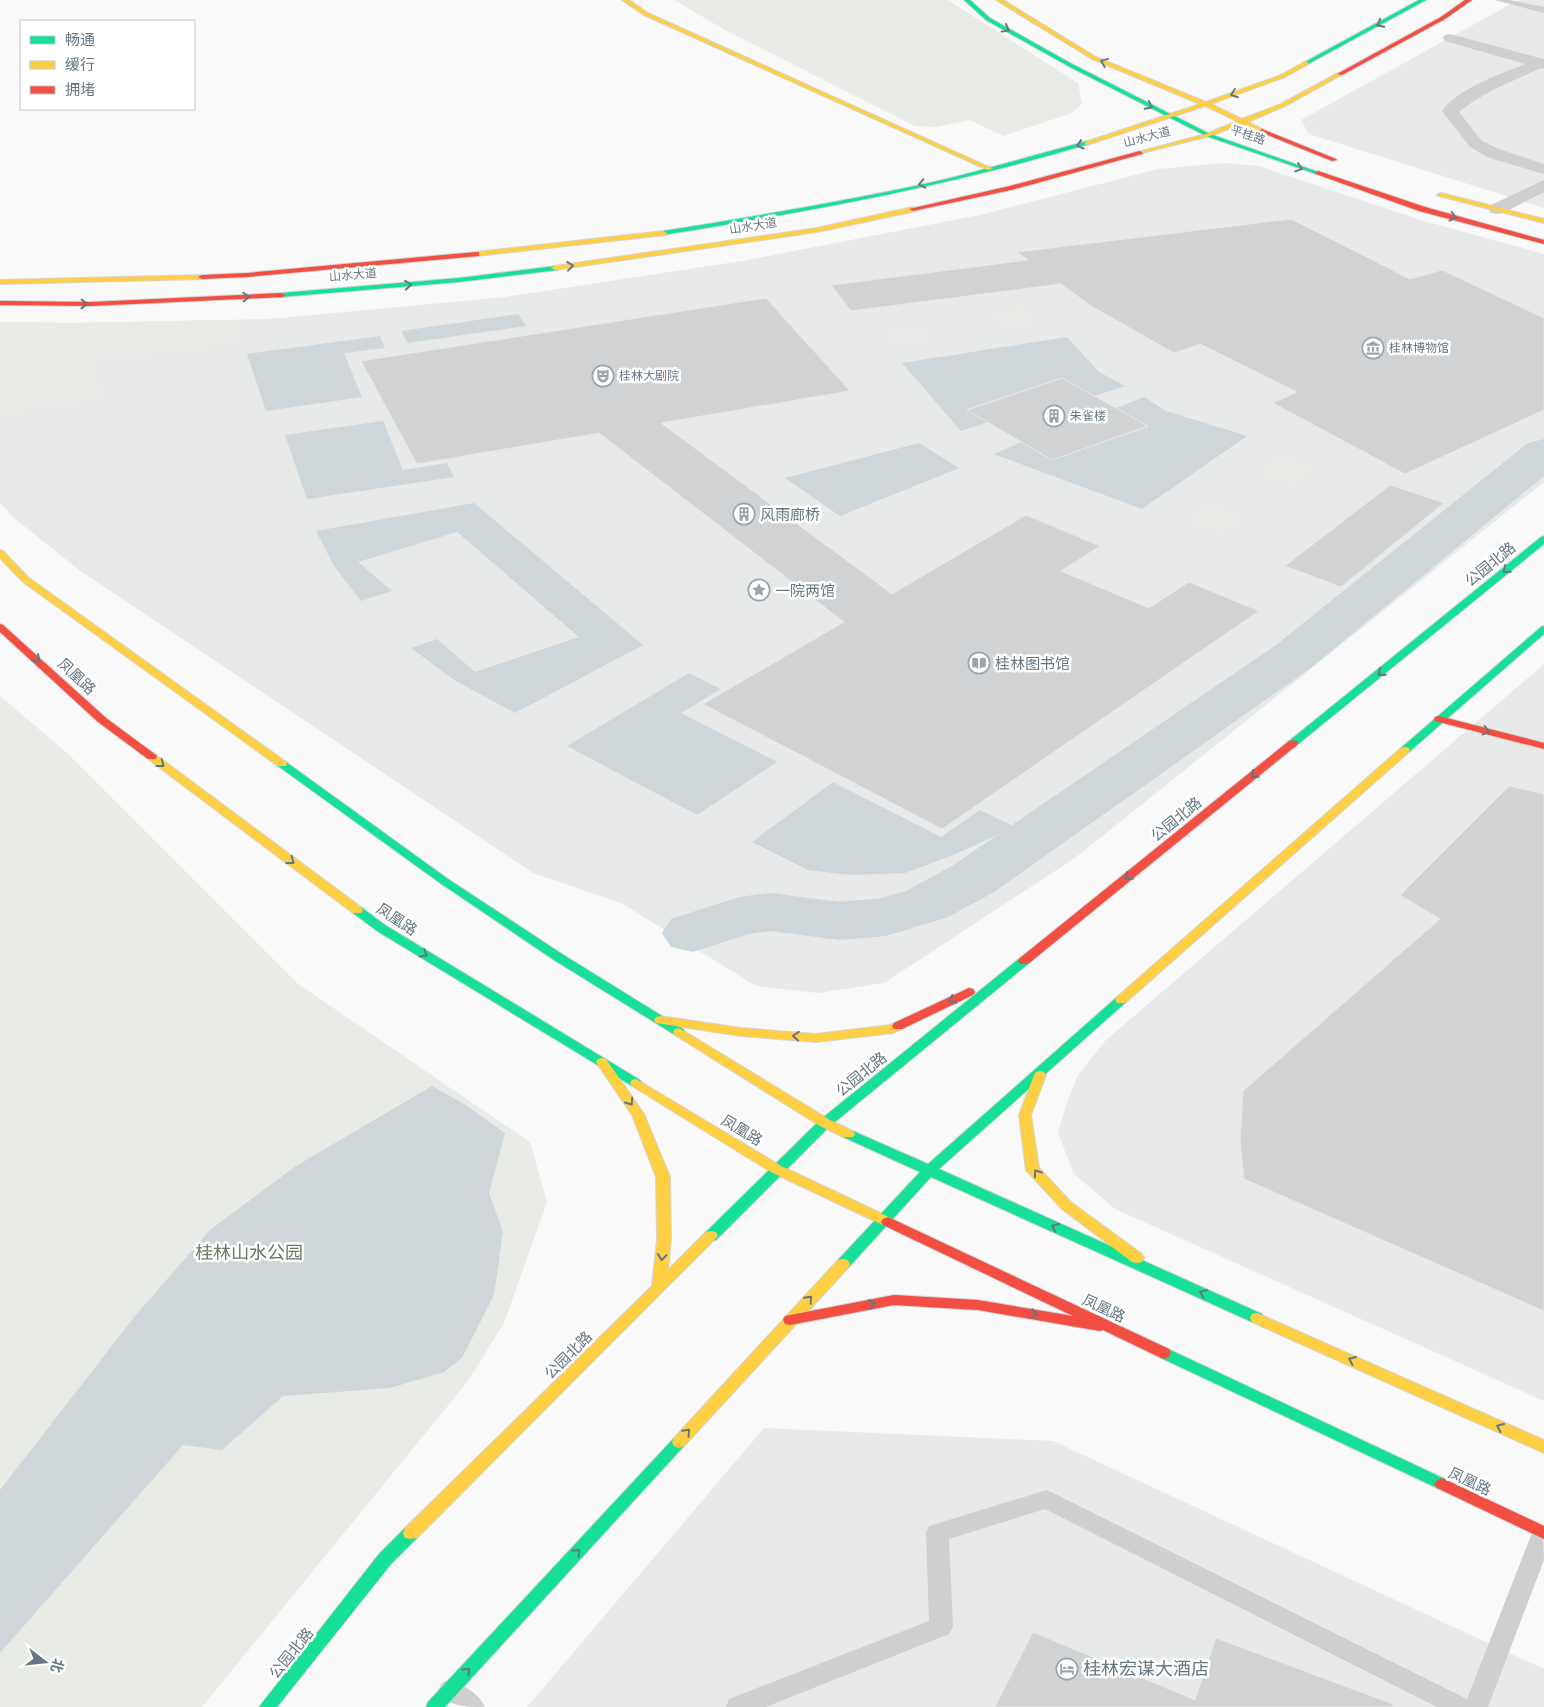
<svg xmlns="http://www.w3.org/2000/svg" width="1544" height="1707" viewBox="0 0 1544 1707" font-family="Helvetica,'Noto Sans SC',sans-serif">
	<rect width="100%" height="100%" fill="#f9f9f9"/>
	<g fill="#e8e9e9">
		<polygon points="1518,0 1544,0 1544,208 1309,134 1301,120"/>
		<polygon points="1225,163 1259,166 1421,220 1544,254 1544,482 1075,858 884,983 818,993 756,986 621,903 533,873 79,570 13,517 0,503 0,322 73,323 270,319 505,297 742,261 980,215 1158,169"/>
		<polygon points="1544,664 1544,1401 1115,1209 1074,1174 1058,1133 1067,1102 1078,1075 1106,1040"/>
		<polygon points="764,1428 1053,1441 1544,1669 1544,1707 527,1707"/>
	</g>
	<g fill="#e8ebe6">
		<polygon points="674,0 948,0 1078,83 1082,104 1072,113 1003,136 970,120 936,127 915,126 725,30"/>
		<polygon points="1025,309 1038,322 1004,327 992,314"/>
		<polygon points="235,320 242,341 90,362 104,398 0,413 0,322 73,323"/>
		<polygon points="920,326 932,339 897,344 886,330"/>
		<polygon points="1280,458 1312,468 1293,483 1260,473"/>
		<polygon points="1211,505 1244,516 1223,532 1190,521"/>
		<polygon points="0,696 68,754 298,984 530,1142 547,1202 504,1323 468,1381 202,1707 0,1707"/>
	</g>
	<g fill="#ced6d9">
		<polygon points="518,314 526,326 408,343 401,331"/>
		<polygon points="380,336 385,348 344,353 362,397 266,411 247,354"/>
		<polygon points="1067,337 1099,372 1125,386 1094,396 1061,378 967,409 988,422 961,431 902,363"/>
		<polygon points="1144,397 1166,411 1247,436 1142,509 994,454 1022,442 1052,460 1148,427 1116,408"/>
		<polygon points="383,421 403,470 447,463 454,477 307,499 285,435"/>
		<polygon points="919,443 959,468 840,516 785,478"/>
		<polygon points="474,503 643,645 515,713 454,680 411,648 437,639 475,672 579,637 457,532 358,562 392,591 361,601 334,566 316,531"/>
		<polygon points="689,673 721,689 681,713 777,762 697,815 567,746"/>
		<polygon points="833,782 941,837 980,810 1015,827 953,855 905,873 850,875 808,870 752,842"/>
		<polygon points="432,1086 464,1104 505,1133 489,1193 503,1232 494,1295 462,1358 444,1372 390,1388 283,1396 222,1450 183,1445 0,1653 0,1490 135,1316 210,1230 296,1166"/>
	</g>
	<g fill="none" stroke-linecap="round" stroke-linejoin="round">
		<polygon fill="#ced6d9" fill-rule="evenodd" points="1544,439 1544,476 1312,667 994,892 948,917 886,936 840,940 770,931 749,934 693,952 671,947 662,933 671,919 739,897 770,893 840,902 881,898 906,891 952,866 1276,645 1528,443"/>
	</g>
	<g fill="#d0d2d3" stroke="#e8e8e8">
		<polygon points="1291,219 1410,279 1442,270 1544,318 1544,410 1405,474 1273,403 1297,392 1200,344 1174,353 1091,306 1061,284 851,311 831,285 1028,260 1017,252"/>
		<polygon points="766,298 850,391 661,423 892,594 1026,515 1100,546 1061,571 1149,608 1189,582 1259,611 942,829 703,704 844,622 599,433 417,464 361,361"/>
		<polygon points="1062,378 1148,426 1052,460 967,410"/>
		<polygon points="1390,485 1444,503 1341,587 1285,566"/>
		<polygon points="1509,786 1544,794 1544,1311 1244,1179 1240,1141 1243,1091 1440,919 1400,895"/>
		<polygon points="1033,1632 1195,1700 1216,1638 1393,1704 1393,1707 995,1707"/>
	</g>
	<g fill="none" stroke-linecap="round" stroke-linejoin="round">
		<g stroke="#d5d6d7" stroke-width="2">
			<g id="fast">
				<polygon points="964,0 970,0 990,18 1072,64 1210,134 1321,173 1316,174 1206,136 1068,66 986,20"/>
				<polygon points="1419,0 1426,0 1308,64 1303,63"/>
				<path d="M 1087,141 L 1089,142 L 1089,144 C 949,186 807,212 663,235 L 659,233 L 663,231 C 752,217 841,202 929,183 C 982,171 1034,155 1087,141 Z"/>
				<polygon points="555,266 558,266 558,270 459,282 281,297 277,295 281,293 459,278"/>
				<polygon points="1544,536 1544,544 1297,745 1289,745 1288,743 1289,741 1541,537"/>
				<polygon points="1544,626 1544,634 1409,752 1401,752 1400,750 1401,748 1541,627"/>
				<polygon points="282,761 286,762 448,879 562,954 683,1029 685,1032 683,1035 675,1035 554,960 440,883 278,766 277,764"/>
				<polygon points="357,906 361,907 385,925 640,1080 642,1083 640,1086 632,1086 377,931 353,913 351,910 353,907"/>
				<polygon points="1024,957 1030,961 1028,964 830,1126 716,1240 711,1241 706,1240 704,1236 706,1232 820,1120 1020,958"/>
				<polygon points="1121,996 1125,997 1127,1000 1125,1003 939,1169 1262,1314 1264,1318 1262,1322 1257,1323 1252,1322 931,1177 848,1268 843,1269 838,1268 836,1264 838,1260 920,1172 843,1137 841,1134 843,1131 853,1131 928,1164 1117,997"/>
				<polygon points="1164,1347 1447,1480 1450,1484 1447,1488 1442,1490 1437,1488 1159,1357 1157,1353 1159,1349"/>
				<polygon points="679,1436 684,1438 686,1442 684,1446 445,1707 426,1707 428,1702 674,1438"/>
				<polygon points="411,1527 417,1528 419,1533 417,1538 391,1564 277,1707 259,1707 379,1554 405,1528"/>
			</g>
		</g>
		<g stroke="#d5d6d7" stroke-width="2">
			<g id="slow">
				<polygon points="622,0 629,0 648,13 993,169 988,170 644,15"/>
				<polygon points="996,0 1003,0 1096,57 1206,102 1281,75 1304,62 1308,62 1308,64 1285,77 1211,104 1242,119 1281,104 1338,73 1343,74 1285,106 1248,122 1264,130 1264,132 1260,132 1242,124 1210,136 1138,154 1138,152 1206,134 1237,121 1205,106 1087,145 1085,144 1085,142 1200,104 1092,59"/>
				<polygon points="1441,193 1544,219 1544,223 1439,196 1437,195"/>
				<polygon points="913,207 917,209 916,211 817,232 555,270 551,268 555,266 817,228"/>
				<polygon points="663,231 667,233 666,235 476,256 472,254 476,252"/>
				<polygon points="202,275 206,277 205,279 0,284 0,280"/>
				<polygon points="0,550 3,551 29,578 286,762 287,764 286,766 278,766 23,582 0,558"/>
				<polygon points="1405,747 1409,748 1410,750 1409,752 1125,1003 1117,1003 1115,1000 1117,997 1401,748"/>
				<polygon points="152,754 156,755 361,907 363,910 361,913 353,913 148,759 147,757"/>
				<polygon points="660,1016 741,1028 816,1034 890,1025 898,1022 902,1023 904,1026 902,1029 893,1033 816,1042 741,1036 656,1023 654,1020 656,1017"/>
				<polygon points="679,1028 830,1120 853,1131 855,1134 853,1137 843,1137 820,1126 675,1035 673,1032 675,1029"/>
				<polygon points="602,1058 606,1059 644,1114 670,1177 671,1240 668,1270 706,1232 711,1231 716,1232 718,1236 417,1538 411,1539 405,1538 403,1533 405,1528 652,1286 657,1240 656,1177 632,1115 596,1062 598,1059"/>
				<polygon points="1040,1071 1044,1072 1046,1075 1031,1115 1039,1168 1072,1203 1142,1254 1144,1258 1142,1262 1137,1263 1132,1262 1062,1209 1026,1170 1019,1115 1034,1075 1036,1072"/>
				<polygon points="636,1079 781,1166 893,1219 895,1222 893,1225 888,1227 883,1225 771,1172 632,1086 630,1083 632,1080"/>
				<polygon points="843,1259 848,1260 850,1264 848,1268 684,1446 679,1448 674,1446 672,1442 674,1438 838,1260"/>
				<polygon points="1257,1313 1544,1440 1544,1453 1252,1322 1250,1318 1252,1314"/>
			</g>
		</g>
		<g stroke="#d5d6d7" stroke-width="2">
			<g id="jam">
				<polygon points="1465,0 1472,0 1445,19 1342,75 1337,74 1441,17"/>
				<polygon points="1262,129 1336,159 1337,160 1332,161 1260,132 1259,131"/>
				<polygon points="1140,151 1143,153 1142,154 1011,190 913,211 909,209 1010,186"/>
				<polygon points="1318,171 1425,207 1544,240 1544,244 1419,211 1316,174 1315,173"/>
				<polygon points="476,252 479,252 479,256 247,277 202,279 198,277 202,275 247,273"/>
				<polygon points="281,293 285,295 284,297 91,306 0,305 0,301 91,302"/>
				<polygon points="0,624 3,625 106,718 156,755 157,757 156,759 148,759 98,722 0,632"/>
				<polygon points="1439,716 1544,743 1544,749 1435,721 1434,719 1435,717"/>
				<polygon points="1293,740 1297,741 1298,743 1297,745 1028,964 1020,964 1018,961 1020,958 1289,741"/>
				<polygon points="969,988 973,989 975,992 973,995 902,1029 894,1029 892,1026 894,1023"/>
				<polygon points="888,1217 1169,1349 1171,1353 1169,1357 1164,1359 1159,1357 1103,1330 1100,1331 978,1310 894,1305 790,1325 785,1324 783,1320 785,1316 790,1315 894,1295 978,1300 1073,1316 883,1225 881,1222 883,1219"/>
				<polygon points="1442,1478 1544,1526 1544,1539 1437,1488 1434,1484 1437,1480"/>
			</g>
		</g>
		<g fill="#cecfd0" fill-rule="evenodd">
			<polygon points="1495,0 1510,0 1544,7 1544,13"/>
			<polygon points="1047,1490 1467,1699 1532,1533 1535,1526 1543,1524 1544,1560 1488,1707 1437,1707 1045,1509 949,1539 953,1627 949,1634 766,1707 726,1707 729,1699 929,1621 926,1533 929,1526"/>
			<path d="M 450,1679 C 463,1684 479,1694 485,1707 C 466,1707 447,1707 438,1690 L 442,1683 Z"/>
		</g>
		<g fill="#cecfd0" fill-rule="evenodd">
			<path d="M 1450,34 L 1544,59 L 1544,69 L 1541,68 C 1513,81 1483,92 1459,112 L 1482,141 L 1499,149 L 1544,164 L 1544,174 L 1487,157 L 1470,147 L 1442,111 C 1458,88 1501,74 1525,64 L 1445,41 L 1443,38 L 1445,35 Z"/>
			<polygon points="1544,180 1544,192 1503,213 1497,214 1491,213 1488,209 1491,205"/>
		</g>
		<use href="#fast" fill="#16e098" fill-rule="evenodd"/>
		<use href="#slow" fill="#ffcf43" fill-rule="evenodd"/>
		<use href="#jam" fill="#f24e42" fill-rule="evenodd"/>
	</g>
	<defs><path id="oneway-chevron" d="M-2-3.5L2.5 0L-2 3.5" fill="none" stroke-width="1.6" stroke-linecap="round" stroke-linejoin="round" transform="scale(1.25)"/></defs>
	<g stroke="#657683">
		<use href="#oneway-chevron" transform="translate(1380 24) rotate(152)"/>
		<use href="#oneway-chevron" transform="translate(1006 29) rotate(29)"/>
		<use href="#oneway-chevron" transform="translate(1104 62) rotate(-158)"/>
		<use href="#oneway-chevron" transform="translate(1234 94) rotate(160)"/>
		<use href="#oneway-chevron" transform="translate(1149 106) rotate(28)"/>
		<use href="#oneway-chevron" transform="translate(1080 145) rotate(163)"/>
		<use href="#oneway-chevron" transform="translate(1299 168) rotate(19)"/>
		<use href="#oneway-chevron" transform="translate(922 184) rotate(167)"/>
		<use href="#oneway-chevron" transform="translate(1453 217) rotate(15)"/>
		<use href="#oneway-chevron" transform="translate(570 266) rotate(-7)"/>
		<use href="#oneway-chevron" transform="translate(408 285) rotate(-5)"/>
		<use href="#oneway-chevron" transform="translate(246 297) rotate(-3)"/>
		<use href="#oneway-chevron" transform="translate(84 304) rotate(1)"/>
		<use href="#oneway-chevron" transform="translate(1506 570) rotate(141)"/>
		<use href="#oneway-chevron" transform="translate(37 659) rotate(42)"/>
		<use href="#oneway-chevron" transform="translate(1381 673) rotate(141)"/>
		<use href="#oneway-chevron" transform="translate(1486 731) rotate(15)"/>
		<use href="#oneway-chevron" transform="translate(161 764) rotate(37)"/>
		<use href="#oneway-chevron" transform="translate(1254 775) rotate(141)"/>
		<use href="#oneway-chevron" transform="translate(291 861) rotate(37)"/>
		<use href="#oneway-chevron" transform="translate(1128 877) rotate(141)"/>
		<use href="#oneway-chevron" transform="translate(424 954) rotate(31)"/>
		<use href="#oneway-chevron" transform="translate(952 1000) rotate(154)"/>
		<use href="#oneway-chevron" transform="translate(796 1036) rotate(-175)"/>
		<use href="#oneway-chevron" transform="translate(630 1102) rotate(55)"/>
		<use href="#oneway-chevron" transform="translate(1037 1173) rotate(-125)"/>
		<use href="#oneway-chevron" transform="translate(1055 1227) rotate(-156)"/>
		<use href="#oneway-chevron" transform="translate(662 1257) rotate(96)"/>
		<use href="#oneway-chevron" transform="translate(1203 1293) rotate(-156)"/>
		<use href="#oneway-chevron" transform="translate(809 1299) rotate(-47)"/>
		<use href="#oneway-chevron" transform="translate(872 1304) rotate(-11)"/>
		<use href="#oneway-chevron" transform="translate(1034 1314) rotate(10)"/>
		<use href="#oneway-chevron" transform="translate(1352 1360) rotate(-156)"/>
		<use href="#oneway-chevron" transform="translate(1500 1427) rotate(-156)"/>
		<use href="#oneway-chevron" transform="translate(687 1432) rotate(-47)"/>
		<use href="#oneway-chevron" transform="translate(577 1552) rotate(-47)"/>
		<use href="#oneway-chevron" transform="translate(467 1671) rotate(-47)"/>
	</g>
	<defs>
		<g id="museum-ring" transform="scale(1.125)"><circle r="9.5" fill="#fff" stroke="#99a4ac" stroke-width="1.5"/><path d="M0-6L6-3V-2H-6V-3ZM-5-1h2V3h-2ZM-1-1h2V3h-2ZM3-1h2V3H3ZM-6 4H6V6H-6Z" fill="#99a4ac"/></g>
		<g id="theatre-ring" transform="scale(1.125)"><circle r="9.5" fill="#fff" stroke="#99a4ac" stroke-width="1.5"/><path d="M-5-5.5Q0-4 5-5.5V0Q5 5 0 6Q-5 5-5 0ZM-3.3-2.5H-1v1.5H-3.3ZM1-2.5H3.3v1.5H1ZM-2.8 1Q0 5.5 2.8 1Z" fill="#99a4ac"/></g>
		<g id="building-ring" transform="scale(1.125)"><circle r="9.5" fill="#fff" stroke="#99a4ac" stroke-width="1.5"/><path d="M-4-6H4V6H1V3H-1V6H-4ZM-2.5-4.3h1.7v1.8h-1.7ZM.8-4.3h1.7v1.8H.8ZM-2.5-1h1.7V.8h-1.7ZM.8-1h1.7V.8H.8Z" fill="#99a4ac"/></g>
		<g id="sight-ring" transform="scale(1.125)"><circle r="9.5" fill="#fff" stroke="#99a4ac" stroke-width="1.5"/><path d="M0-6L1.8-2.2L6-1.7L2.9 1.2L3.7 5.4L0 3.3L-3.7 5.4L-2.9 1.2L-6-1.7L-1.8-2.2Z" fill="#99a4ac"/></g>
		<g id="library-ring" transform="scale(1.125)"><circle r="9.5" fill="#fff" stroke="#99a4ac" stroke-width="1.5"/><path d="M-6-4Q-3-5.5-.7-3.5V5Q-3 3-6 4ZM6-4Q3-5.5 .7-3.5V5Q3 3 6 4Z" fill="#99a4ac"/></g>
		<g id="hotel-ring" transform="scale(1.125)"><circle r="9.5" fill="#fff" stroke="#99a4ac" stroke-width="1.5"/><path d="M-6-4.5h1.5V1H6V5H4.5V3h-9V5H-6ZM-4 0a1.8 1.8 0 1 1 3.6 0ZM.5 0V-2.5h3Q6-2.5 6 0Z" fill="#99a4ac"/></g>
	</defs>
	<g fill-rule="evenodd">
		<use href="#museum-ring" x="1373" y="348"/>
		<use href="#theatre-ring" x="603" y="376"/>
		<use href="#building-ring" x="1054" y="416"/>
		<use href="#building-ring" x="744" y="514"/>
		<use href="#sight-ring" x="759" y="590"/>
		<use href="#library-ring" x="979" y="663"/>
		<use href="#hotel-ring" x="1067" y="1669"/>
	</g>
	<g text-anchor="middle" dominant-baseline="central" stroke-width="5" stroke-linejoin="round" paint-order="stroke">
		<g font-size="12" fill="#657683" stroke="#fff">
			<text transform="translate(1248 135) rotate(19)">平桂路</text>
			<text transform="translate(1147 137) rotate(-15)">山水大道</text>
			<text transform="translate(753 226) rotate(-9)">山水大道</text>
			<text transform="translate(353 275) rotate(-5)">山水大道</text>
		</g>
		<g font-size="12" fill="#657683" stroke="#fff" text-anchor="start">
			<text x="1389" y="348">桂林博物馆</text>
			<text x="619" y="376">桂林大剧院</text>
			<text x="1070" y="416">朱雀楼</text>
		</g>
		<g font-size="15" fill="#657683" stroke="#fff" text-anchor="start">
			<text x="760" y="514">风雨廊桥</text>
			<text x="775" y="590">一院两馆</text>
			<text x="995" y="663">桂林图书馆</text>
		</g>
		<g font-size="15" fill="#657683" stroke="#fff">
			<text transform="translate(1490 564) rotate(-39)">公园北路</text>
			<text transform="translate(77 676) rotate(43)">凤凰路</text>
			<text transform="translate(1176 819) rotate(-39)">公园北路</text>
			<text transform="translate(397 919) rotate(33)">凤凰路</text>
			<text transform="translate(861 1074) rotate(-39)">公园北路</text>
			<text transform="translate(742 1130) rotate(31)">凤凰路</text>
			<text transform="translate(1104 1308) rotate(25)">凤凰路</text>
			<text transform="translate(568 1355) rotate(-45)">公园北路</text>
			<text transform="translate(1470 1481) rotate(25)">凤凰路</text>
			<text transform="translate(291 1653) rotate(-51)">公园北路</text>
		</g>
		<g font-size="18" fill="#687a64" stroke="#fff">
			<text x="249" y="1253">桂林山水公园</text>
		</g>
		<g font-size="18" fill="#657683" stroke="#fff" text-anchor="start">
			<text x="1083" y="1669">桂林宏谋大酒店</text>
		</g>
	</g>
	<rect x="20" y="20" width="175" height="90" fill="#ffffff" stroke="#c1c8cd"/>
	<rect x="30" y="36" width="25" height="8" fill="#16e098" stroke="#c1c8cd"/>
	<text x="65" y="45" font-size="15" fill="#657683">畅通</text>
	<rect x="30" y="61" width="25" height="8" fill="#ffcf43" stroke="#c1c8cd"/>
	<text x="65" y="70" font-size="15" fill="#657683">缓行</text>
	<rect x="30" y="86" width="25" height="8" fill="#f24e42" stroke="#c1c8cd"/>
	<text x="65" y="95" font-size="15" fill="#657683">拥堵</text>
	<g transform="translate(45 1662) rotate(106)" stroke="#ffffff" stroke-width="4" paint-order="stroke">
	<path d="M0-4L9 19L0 12L-9 19Z" fill="#657683"/>
	<text y="-8" font-size="14" font-weight="bold" text-anchor="middle" fill="#657683">北</text>
	</g>
</svg>
